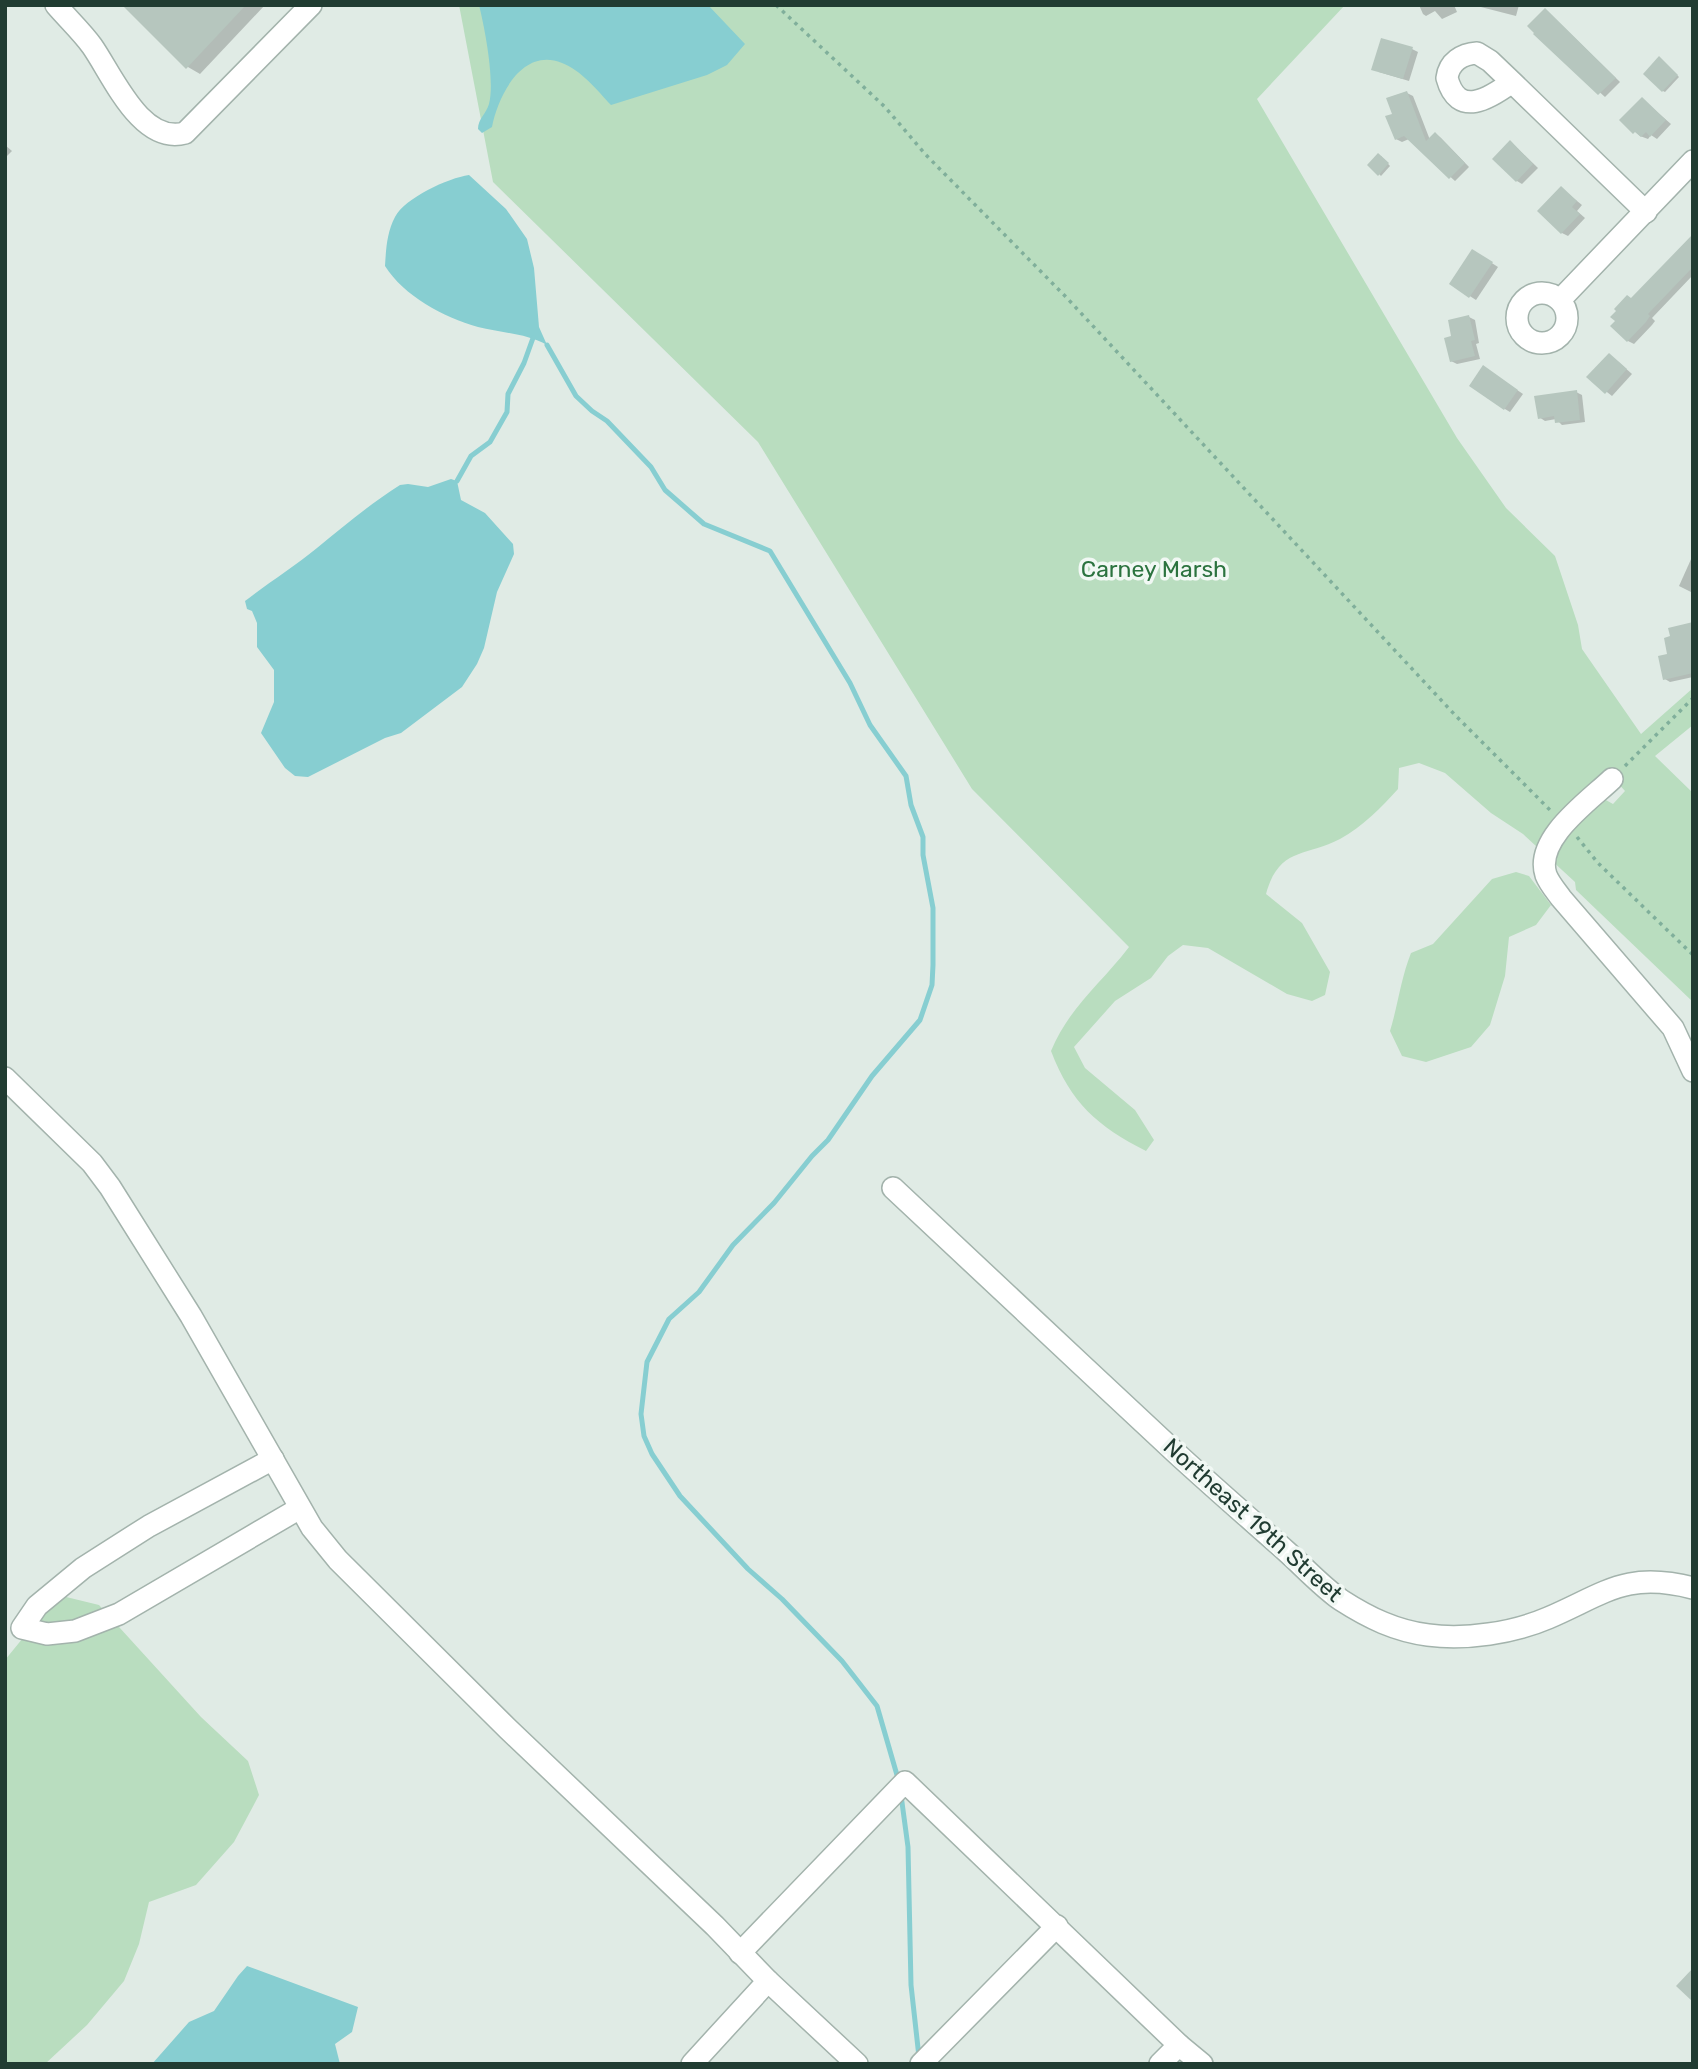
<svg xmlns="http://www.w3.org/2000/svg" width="1698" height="2069" viewBox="0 0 1698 2069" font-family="Rubik,sans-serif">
	<rect width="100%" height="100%" fill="#e0ebe5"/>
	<g fill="#b9ddbf" fill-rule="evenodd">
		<path d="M 459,5 L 1345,5 L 1257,99 L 1457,438 L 1506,508 L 1555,556 L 1578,625 L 1582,649 L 1641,734 L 1693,688 L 1693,725 L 1655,756 L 1693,793 L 1693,1002 L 1576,890 L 1575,882 L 1523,834 L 1491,813 L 1445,773 L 1419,763 L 1399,768 L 1398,789 C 1381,808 1363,826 1340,839 C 1305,857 1279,847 1266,894 L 1302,923 L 1330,972 L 1325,995 L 1312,1001 L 1287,994 L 1208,948 L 1183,945 L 1168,956 L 1151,978 L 1115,1001 L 1074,1047 L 1085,1068 L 1135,1110 L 1154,1140 L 1146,1151 C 1097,1126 1071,1103 1051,1051 C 1070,1006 1100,985 1129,947 L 972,789 L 758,442 L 493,182 ZM 1606,770 L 1625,791 L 1613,804 L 1586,789 Z"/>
		<path d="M 1516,872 L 1529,876 L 1551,905 L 1536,925 L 1509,937 L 1505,976 L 1490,1025 L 1471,1047 L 1426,1062 L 1402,1056 L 1390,1031 C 1398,1005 1401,978 1411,953 L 1433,944 L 1492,879 Z"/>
		<polygon points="58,1595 99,1605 201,1717 248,1761 259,1795 234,1842 196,1885 149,1902 139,1944 124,1981 87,2025 45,2064 5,2064 5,1660"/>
	</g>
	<g fill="#87ced1">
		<path d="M 479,5 L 708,5 L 745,44 L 727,65 L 707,75 L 611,105 C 597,90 581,70 562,63 C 522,47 498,96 492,127 L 482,133 L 478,129 C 478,119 486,114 489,104 C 495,81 485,29 479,5 Z"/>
		<path d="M 469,175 L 506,209 L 527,239 L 534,268 L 539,327 L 547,345 C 526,333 501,333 478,327 C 443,317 404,296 385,266 C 386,249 387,232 395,217 C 405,198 448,178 469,175 Z"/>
		<path d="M 451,479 L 457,481 L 461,500 L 485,513 L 513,544 L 514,554 L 497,592 L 484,648 L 477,664 L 462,687 L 401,733 L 385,738 L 308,777 L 295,776 L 285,768 L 261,733 L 274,702 L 274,670 L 257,647 L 257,623 L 252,611 L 247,609 L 245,601 C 268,583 294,567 317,548 C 344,526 370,504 400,485 L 408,484 L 428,487 Z"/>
		<polygon points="247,1966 358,2007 352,2032 335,2044 340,2064 152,2064 189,2022 214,2011 238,1976"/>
	</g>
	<g fill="#0003">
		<polygon points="124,5 265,5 200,74 188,67"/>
		<polygon points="1419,5 1454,5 1457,12 1442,19 1435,11 1426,16 1423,14"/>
		<polygon points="1473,5 1519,5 1516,16"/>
		<polygon points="1550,14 1620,82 1605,97 1535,34"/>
		<polygon points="1412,49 1418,52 1409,81 1379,72"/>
		<polygon points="1662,60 1679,77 1665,92 1663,91"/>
		<polygon points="1407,93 1413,96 1430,140 1436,134 1441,138 1469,167 1455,181 1409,139 1402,142 1396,139"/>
		<polygon points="1642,99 1671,124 1657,139 1651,135 1648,139 1640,136 1622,120"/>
		<polygon points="1511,142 1538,168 1522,184 1517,181"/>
		<polygon points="5,145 12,151 5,158"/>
		<polygon points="1381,156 1390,166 1381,176 1379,174"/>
		<polygon points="1561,188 1582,205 1577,211 1585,218 1568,236 1562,233"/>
		<polygon points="1693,236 1693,275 1652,318 1655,321 1652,325 1634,344 1628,341 1613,326 1632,299"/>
		<polygon points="1473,251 1498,267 1476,300 1451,284"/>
		<polygon points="1469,317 1475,320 1479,343 1476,344 1480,359 1457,364 1451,361 1453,338"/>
		<polygon points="1615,359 1632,374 1612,396 1588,377"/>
		<polygon points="1489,371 1523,394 1510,412 1505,409"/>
		<polygon points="1576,392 1582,395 1585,422 1562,425 1556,419 1545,421 1539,417"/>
		<polygon points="1692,557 1693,558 1693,593 1679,586"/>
		<polygon points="1693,624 1693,677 1670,682 1665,679 1670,655"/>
	</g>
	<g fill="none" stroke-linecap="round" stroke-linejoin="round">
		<g stroke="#87ced1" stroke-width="5">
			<polyline points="547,345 576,396 592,411 607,421 651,467 665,490 704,524 770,551 850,683 870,725 906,776 911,805 923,837 923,855 933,908 933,965 932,985 920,1020 872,1076 828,1140 812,1156 774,1203 733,1245 699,1292 669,1319 647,1362 641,1414 644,1436 652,1454 680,1496 748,1569 782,1599 842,1661 877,1706 899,1782"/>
			<polyline points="457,481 471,456 490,442 507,412 508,394 524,363 533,338"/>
			<polyline points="901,1795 908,1847 911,1985 919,2057"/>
		</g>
	</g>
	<g fill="#b6c6be">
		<polygon points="122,5 246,5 186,69"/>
		<polygon points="1545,8 1616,78 1598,95 1533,34 1534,33 1527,26"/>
		<polygon points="1381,38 1413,47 1403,79 1371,70"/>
		<polygon points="1659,56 1678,75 1662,92 1643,74"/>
		<polygon points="1407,91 1426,141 1435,132 1465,163 1449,179 1404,136 1395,140 1385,116 1392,114 1386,98"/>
		<polygon points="1642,97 1666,120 1650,137 1646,132 1641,137 1635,132 1633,134 1619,120"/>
		<polygon points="1510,140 1533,164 1516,182 1492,159"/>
		<polygon points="1378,153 1389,163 1378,176 1367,165"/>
		<polygon points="1561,186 1577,201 1572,207 1580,214 1561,234 1537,211"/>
		<polygon points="1693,234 1693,267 1648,314 1650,316 1646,322 1627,342 1610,326 1615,321 1610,317 1616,311 1614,309 1627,295 1631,298"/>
		<polygon points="1472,249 1493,262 1469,298 1449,284"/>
		<polygon points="1469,315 1475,340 1471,341 1475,356 1450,362 1444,338 1451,336 1448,320"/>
		<polygon points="1609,353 1627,369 1605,394 1586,377"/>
		<polygon points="1483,365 1518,390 1504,410 1469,386"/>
		<polygon points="1577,390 1580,420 1555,423 1554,416 1538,419 1534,396"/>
		<polygon points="1693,622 1693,673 1663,680 1658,656 1667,654 1664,638 1670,636 1668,628"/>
		<polygon points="1693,1968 1693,2002 1676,1986"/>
	</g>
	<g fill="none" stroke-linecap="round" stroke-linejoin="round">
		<g stroke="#a3b3ac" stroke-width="24">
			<g id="minor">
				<path d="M 56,5 C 68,19 82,32 92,46 C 113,76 141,145 185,133 L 311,5"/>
				<path d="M 1512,82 C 1490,98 1458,119 1447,78 C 1449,62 1462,54 1477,53 L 1490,61 L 1512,82 L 1646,212"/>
				<circle cx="1542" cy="318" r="25"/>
				<polyline points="1560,300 1693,161"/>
				<path d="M 1612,779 C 1589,801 1534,839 1546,875 C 1549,883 1556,891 1561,898 L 1673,1028 L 1693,1071"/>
				<polyline points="5,1078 92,1163 110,1187 191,1316 312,1528 338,1560 508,1729 715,1926 768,1981 692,2064"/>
				<path d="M 893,1188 C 987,1277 1081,1364 1175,1452 C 1212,1486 1249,1518 1286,1551 C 1304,1567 1321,1586 1341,1600 C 1369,1618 1396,1631 1428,1635 C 1466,1640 1513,1633 1548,1618 C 1606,1593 1626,1571 1693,1588"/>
				<polyline points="273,1459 149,1526 83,1568 37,1606 22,1628 47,1634 75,1631 119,1614 300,1508"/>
				<polyline points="740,1953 905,1782 1179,2045"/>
				<polyline points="768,1981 857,2064"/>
				<polyline points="921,2064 1057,1926"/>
				<polyline points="1160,2064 1179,2045 1202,2064"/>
			</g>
		</g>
		<g stroke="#80af9b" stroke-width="3.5" stroke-dasharray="3.5 5" stroke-linecap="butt">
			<polyline points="776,5 885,107 926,155 1066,297 1455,715 1552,812"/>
			<polyline points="1625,766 1693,698"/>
			<polyline points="1577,837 1598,863 1693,955"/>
		</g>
		<use href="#minor" stroke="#fff" stroke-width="21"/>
	</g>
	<g text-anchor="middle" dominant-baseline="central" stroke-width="7" stroke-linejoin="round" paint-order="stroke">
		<g font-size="23" fill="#2b733f" stroke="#f1f8f4">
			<text x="1154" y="569">Carney Marsh</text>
		</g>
		<g font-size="23" fill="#213c32" stroke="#f1f8f4">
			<text transform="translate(1253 1520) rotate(42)">Northeast 19th Street</text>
		</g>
	</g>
	<rect width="1698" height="2069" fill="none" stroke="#213c32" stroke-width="14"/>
</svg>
